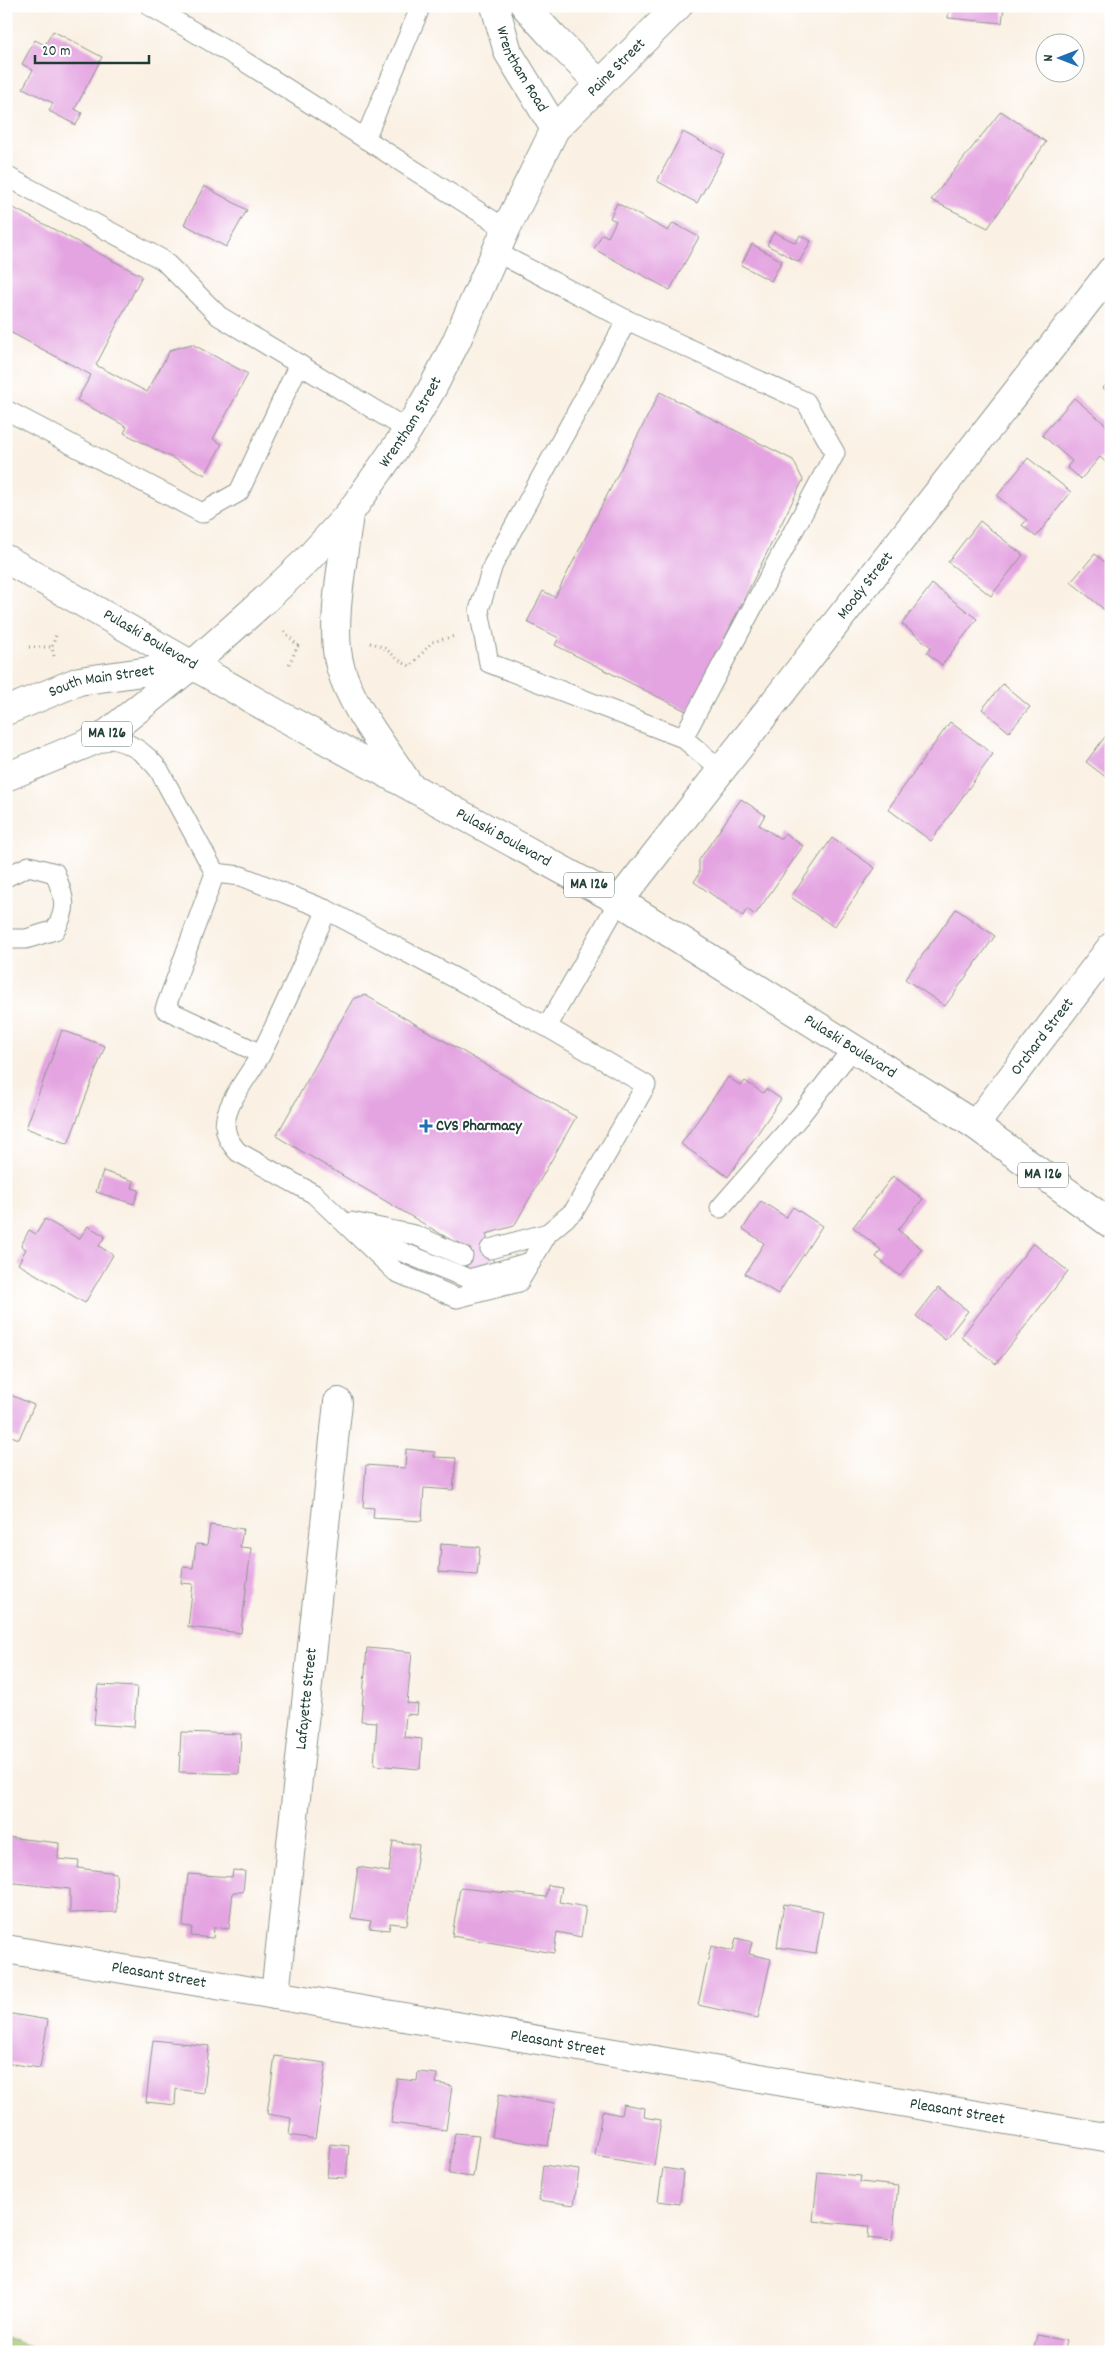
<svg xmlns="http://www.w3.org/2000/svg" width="1117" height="2358" viewBox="0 0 1117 2358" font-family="Dekko,sans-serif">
	<rect width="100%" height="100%" fill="#fff"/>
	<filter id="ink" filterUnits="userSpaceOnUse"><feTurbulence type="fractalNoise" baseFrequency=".02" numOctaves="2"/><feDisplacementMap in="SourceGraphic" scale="10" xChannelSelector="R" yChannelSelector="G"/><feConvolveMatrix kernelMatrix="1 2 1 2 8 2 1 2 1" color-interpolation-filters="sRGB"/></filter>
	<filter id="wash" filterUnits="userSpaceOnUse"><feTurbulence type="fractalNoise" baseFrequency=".0096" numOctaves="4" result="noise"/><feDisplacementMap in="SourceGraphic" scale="20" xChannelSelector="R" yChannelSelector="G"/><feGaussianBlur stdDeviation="1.12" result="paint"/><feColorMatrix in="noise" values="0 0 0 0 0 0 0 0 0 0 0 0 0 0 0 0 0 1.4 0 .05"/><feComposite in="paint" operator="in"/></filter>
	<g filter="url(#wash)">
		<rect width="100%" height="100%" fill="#faf0e3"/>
		<polygon fill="#a2c56e" stroke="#608151" points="6,2338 41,2350 42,2352 6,2352"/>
		<g id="blocks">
			<g fill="#e4a4e1">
				<polygon points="949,6 1004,6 1002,23 948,18"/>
				<polygon points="53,31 102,57 75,109 82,113 76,125 49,111 53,103 23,88 33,70 22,64 35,40 45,45"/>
				<polygon points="1001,111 1046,142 988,228 931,200"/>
				<polygon points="683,132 724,154 697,203 657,181"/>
				<polygon points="204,186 247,210 226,247 184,224"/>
				<polygon points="617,203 668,231 673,223 699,237 670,290 594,249 602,234 608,237 616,221 610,218"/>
				<polygon points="6,204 142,276 96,365 147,392 170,350 192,344 248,374 213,439 222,444 205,475 124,433 127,427 77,400 91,375 6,330"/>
				<polygon points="774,232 796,243 800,235 811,241 799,262 767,245"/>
				<polygon points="752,244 782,261 771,281 741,265"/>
				<polygon points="1111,379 1111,394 1103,388"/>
				<polygon points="660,392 793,460 803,480 688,712 555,645 559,638 527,622 543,591 555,597"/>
				<polygon points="1074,398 1111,429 1111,460 1108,464 1100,457 1081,479 1067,467 1072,461 1042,435"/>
				<polygon points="1028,458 1071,492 1036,537 1022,525 1027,520 997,496"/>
				<polygon points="980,521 1023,555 991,596 948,562"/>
				<polygon points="1095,554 1111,567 1111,605 1106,611 1071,582"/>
				<polygon points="932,584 977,619 942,665 927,653 931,647 902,624"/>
				<polygon points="1003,684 1030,707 1009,732 982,709"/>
				<polygon points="950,722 993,754 931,841 888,809"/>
				<polygon points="1111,729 1111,781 1086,762"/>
				<polygon points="741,799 765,815 759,825 781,839 785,833 803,846 755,915 747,909 743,916 694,882 699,874 699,860"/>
				<polygon points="832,838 875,868 834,927 791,897"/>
				<polygon points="956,909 995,936 945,1006 905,979"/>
				<polygon points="365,995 576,1117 514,1226 486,1234 494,1264 468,1271 459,1242 456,1243 276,1136 353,999"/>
				<polygon points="62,1030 105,1046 68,1144 26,1128"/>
				<polygon points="728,1077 741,1086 745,1081 763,1093 766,1089 781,1099 728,1177 681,1144"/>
				<polygon points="103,1171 134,1181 132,1188 139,1190 134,1204 96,1192"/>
				<polygon points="893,1176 923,1199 898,1230 922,1249 900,1276 876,1257 881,1250 853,1227"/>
				<polygon points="761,1201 786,1217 793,1207 822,1226 778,1294 745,1274 764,1243 743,1229"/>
				<polygon points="45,1219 79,1239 88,1226 105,1236 99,1246 113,1255 85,1303 18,1264 26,1249 21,1246 29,1230 36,1234"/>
				<polygon points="1033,1243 1068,1271 996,1364 961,1337"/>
				<polygon points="938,1288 968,1311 945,1340 916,1316"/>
				<polygon points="6,1393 34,1405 19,1439 6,1434"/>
				<polygon points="406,1449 435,1452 434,1457 456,1458 453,1490 424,1488 422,1521 373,1518 374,1508 363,1507 366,1465 405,1468"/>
				<polygon points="210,1525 243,1529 240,1547 251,1548 241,1633 188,1627 193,1584 181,1583 183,1567 193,1568 196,1544 207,1545"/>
				<polygon points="441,1544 480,1547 477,1575 439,1572"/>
				<polygon points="367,1648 412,1652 407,1703 418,1704 417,1715 406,1714 404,1737 422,1739 420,1769 374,1765 377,1722 361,1721"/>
				<polygon points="98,1685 137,1687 134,1727 94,1724"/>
				<polygon points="181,1732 241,1734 239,1774 179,1772"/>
				<polygon points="6,1837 59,1843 58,1859 79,1861 78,1868 116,1873 117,1912 70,1913 70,1889 6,1882"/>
				<polygon points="393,1841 419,1845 407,1925 390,1923 389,1930 369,1928 371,1921 351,1918 358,1867 389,1872"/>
				<polygon points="233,1870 245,1871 243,1892 233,1892 229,1929 214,1927 213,1938 191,1936 192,1927 183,1926 188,1874 232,1877"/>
				<polygon points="548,1885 562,1887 559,1902 586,1907 581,1937 557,1932 554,1953 452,1936 460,1888 546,1897"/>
				<polygon points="784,1904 823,1911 816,1953 777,1947"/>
				<polygon points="736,1938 752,1942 749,1954 771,1959 758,2018 698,2005 711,1946 733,1951"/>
				<polygon points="6,2013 48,2020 40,2068 6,2063"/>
				<polygon points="153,2040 209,2046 204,2093 176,2089 175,2105 146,2102"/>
				<polygon points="275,2056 326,2063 315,2139 289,2135 291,2118 267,2114"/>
				<polygon points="418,2072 437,2074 436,2083 452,2086 446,2130 391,2123 397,2079 417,2081"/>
				<polygon points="499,2094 555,2103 548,2146 492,2137"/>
				<polygon points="623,2104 645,2108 644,2117 661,2120 654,2166 595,2156 602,2111 621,2115"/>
				<polygon points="455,2133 479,2135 473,2177 449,2174"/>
				<polygon points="330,2144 349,2146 346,2178 327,2177"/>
				<polygon points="543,2165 579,2170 574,2205 539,2200"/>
				<polygon points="663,2168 683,2171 680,2204 658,2201"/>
				<polygon points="818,2172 861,2176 860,2182 898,2186 892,2241 868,2238 869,2226 813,2221"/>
				<polygon points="1037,2335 1066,2341 1063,2352 1033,2352"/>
			</g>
		</g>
	</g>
	<g filter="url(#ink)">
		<use href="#blocks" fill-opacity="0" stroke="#8c968c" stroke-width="1"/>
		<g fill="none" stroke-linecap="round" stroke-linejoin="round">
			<g stroke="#8c968c" stroke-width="21">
				<g id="service">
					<polyline points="150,6 242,60 506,229"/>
					<polyline points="365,139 418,13 416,6"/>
					<polyline points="6,176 163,260 219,316 408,430"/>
					<polyline points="496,252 627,320 806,402 835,453 683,738"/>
					<polyline points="627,320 493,565 479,610 489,663 683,738 721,770"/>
					<polyline points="6,410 202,513 239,492 299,364"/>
					<path d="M 103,737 C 128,741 143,750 159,770 L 215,873 L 165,1009 L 261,1054"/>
					<polyline points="215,873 241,876 327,910"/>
					<path d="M 6,877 L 29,866 L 55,873 C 64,897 69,907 55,930 L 26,939 L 6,939"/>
					<path d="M 547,1027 L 327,910 C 305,958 285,1007 261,1054 C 251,1073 230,1097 226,1118 C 223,1132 229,1142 238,1152 L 314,1194 L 396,1272 L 457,1298 L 519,1282 L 548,1233 L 574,1211 L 646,1085 L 547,1027 L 619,901"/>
					<polyline points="720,1208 800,1116 853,1048"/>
					<polyline points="351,1222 415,1235 463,1256"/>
					<polyline points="363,1236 469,1279 531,1262"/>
					<polyline points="490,1249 548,1233"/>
				</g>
			</g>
			<g stroke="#8c968c" stroke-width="30">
				<g id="minor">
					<path id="s1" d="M 619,901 L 1111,271"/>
					<path id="s2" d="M 975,1125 L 1111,947"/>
					<path id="s3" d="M 6,1949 L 1111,2138"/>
					<path id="s4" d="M 275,1995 L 338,1402"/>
				</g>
			</g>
			<g stroke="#8c968c" stroke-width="30">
				<g id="secondary">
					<path id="s5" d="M 495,6 L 508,52 L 555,129"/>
					<polyline points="525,6 552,36 600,84"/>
					<polyline points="6,559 192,665"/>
				</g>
			</g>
			<g stroke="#8c968c" stroke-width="30">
				<g id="primary">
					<path d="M 349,514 C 344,556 329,627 340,666 C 351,707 386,749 409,785"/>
					<path id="s6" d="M 192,665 L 278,714 L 619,901 L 975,1125 L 1111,1224"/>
					<path id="s7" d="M 6,711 L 79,681 L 192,665"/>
					<path id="s8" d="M 6,777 L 103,737 L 192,665 L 266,599 L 308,559 L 349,514 L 408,430 L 433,387 L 456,342 L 506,229 L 555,129 L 678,6"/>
				</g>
			</g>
			<g stroke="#8c968c" stroke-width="3" stroke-dasharray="1 4" stroke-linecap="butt">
				<polyline points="284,631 298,646"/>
				<path d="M 370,643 C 390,646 394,661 411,666 L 432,642 L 455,636"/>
				<polyline points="29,647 52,647"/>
				<polyline points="54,656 52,647 57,632"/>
				<polyline points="289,664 298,646 302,645"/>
			</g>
			<use href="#service" stroke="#fff" stroke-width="19"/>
			<use href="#minor" stroke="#fff" stroke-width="28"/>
			<use href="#secondary" stroke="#fff" stroke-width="28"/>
			<use href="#primary" stroke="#fff" stroke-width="28"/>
		</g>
	</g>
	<path fill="#1f6fb2" stroke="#fff" stroke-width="2" d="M423.5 1118.5h5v5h5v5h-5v5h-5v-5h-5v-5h5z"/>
	<g text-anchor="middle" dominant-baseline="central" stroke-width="4.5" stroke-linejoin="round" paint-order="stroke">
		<g fill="#fff" stroke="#627771" stroke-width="1">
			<rect x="82" y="721.5" width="50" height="25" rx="4"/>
			<rect x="564" y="872.5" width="50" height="25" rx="4"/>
			<rect x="1018" y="1162.5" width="50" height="25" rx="4"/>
		</g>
		<g font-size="15" font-weight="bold" fill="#1f3d34">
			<text x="107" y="734">MA 126</text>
			<text x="589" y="885">MA 126</text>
			<text x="1043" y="1175">MA 126</text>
		</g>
		<g font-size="16" fill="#1f3d34" stroke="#fff">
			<text stroke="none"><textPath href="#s5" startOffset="69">Wrentham Road</textPath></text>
			<text stroke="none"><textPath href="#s8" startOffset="962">Paine Street</textPath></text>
			<text stroke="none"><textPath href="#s8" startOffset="548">Wrentham Street</textPath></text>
			<text stroke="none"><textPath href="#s1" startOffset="400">Moody Street</textPath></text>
			<text transform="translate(150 640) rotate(30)">Pulaski Boulevard</text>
			<text stroke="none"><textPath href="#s7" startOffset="101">South Main Street</textPath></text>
			<text stroke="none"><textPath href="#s6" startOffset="356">Pulaski Boulevard</textPath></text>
			<text stroke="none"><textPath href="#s2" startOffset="111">Orchard Street</textPath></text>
			<text stroke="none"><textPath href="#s6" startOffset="761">Pulaski Boulevard</textPath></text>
			<text stroke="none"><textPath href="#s4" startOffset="298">Lafayette Street</textPath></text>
			<text stroke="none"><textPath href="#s3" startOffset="155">Pleasant Street</textPath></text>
			<text stroke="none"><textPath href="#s3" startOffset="560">Pleasant Street</textPath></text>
			<text stroke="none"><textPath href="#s3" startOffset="965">Pleasant Street</textPath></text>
		</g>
		<g font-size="16" font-weight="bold" fill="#1f3d34" stroke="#fff" text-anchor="start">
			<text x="436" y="1126">CVS Pharmacy</text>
		</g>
	</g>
	<rect width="1117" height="2358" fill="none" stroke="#fff" stroke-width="25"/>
	<g transform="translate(1060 58) rotate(270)"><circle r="24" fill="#ffffff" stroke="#a5b1ae"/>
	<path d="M0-4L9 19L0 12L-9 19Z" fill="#1f6fb2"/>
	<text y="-8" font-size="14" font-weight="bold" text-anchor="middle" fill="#1f3d34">N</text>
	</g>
	<path d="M35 55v8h114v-8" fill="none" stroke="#1f3d34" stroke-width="2.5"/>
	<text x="42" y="55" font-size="15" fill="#1f3d34" stroke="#ffffff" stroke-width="4" paint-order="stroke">20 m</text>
</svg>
